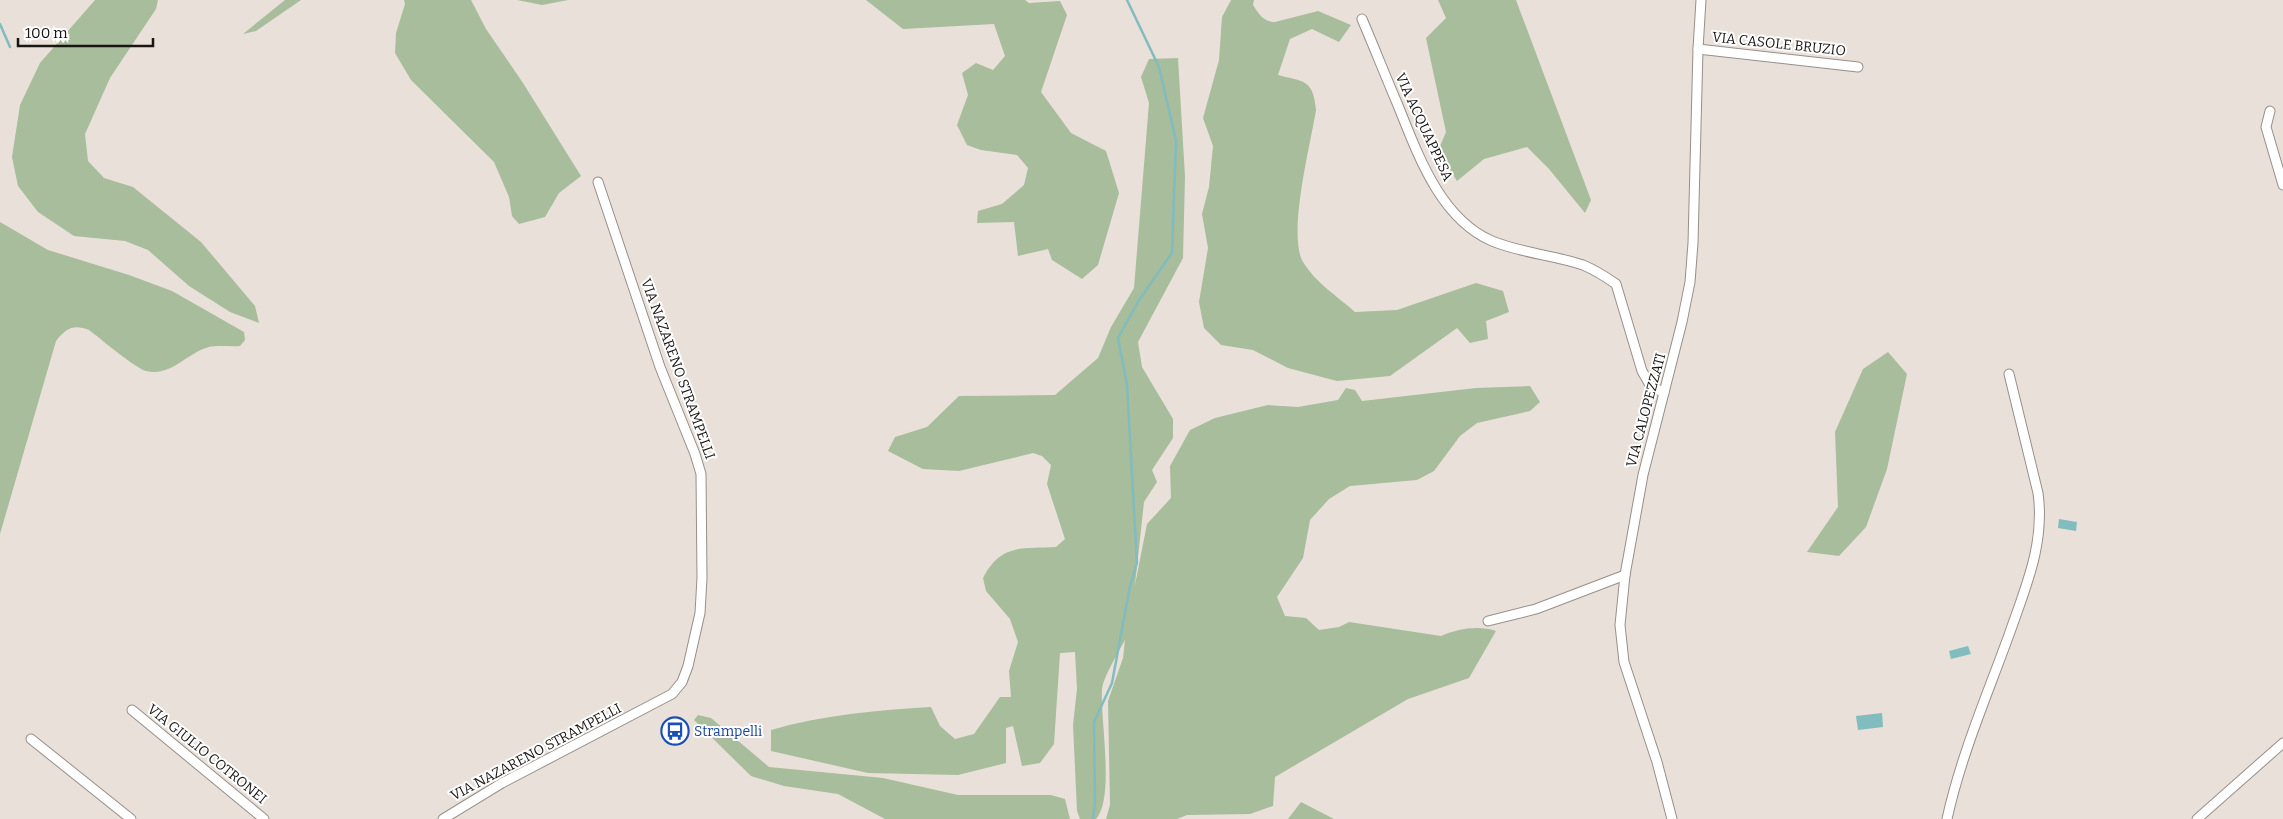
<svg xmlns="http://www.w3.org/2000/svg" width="2283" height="819" viewBox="0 0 2283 819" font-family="Bitter,serif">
	<rect width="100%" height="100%" fill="#e9e0d9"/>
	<g fill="#a7bd9b">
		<polygon points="95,0 158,0 156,9 110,78 85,134 88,161 104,178 133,187 201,242 255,306 259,323 230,312 189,286 148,250 125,241 74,236 38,212 18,186 12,157 20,105 40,63"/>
		<polygon points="285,0 301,0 256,31 243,34"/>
		<polygon points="404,0 471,0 486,29 523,83 581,176 559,193 545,217 519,224 512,216 509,197 494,162 411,80 395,53 396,33 405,4"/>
		<polygon points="517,0 568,0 542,5"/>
		<polygon points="866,0 1025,0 1029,3 1060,1 1067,15 1041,92 1071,133 1106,151 1119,193 1098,265 1082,279 1052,260 1048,249 1018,256 1014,222 977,223 978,211 1002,204 1024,185 1028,168 1017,155 981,150 967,145 957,125 968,95 962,73 976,63 993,70 1005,56 994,24 903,29"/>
		<path d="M 1231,0 L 1254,0 L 1253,5 C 1259,14 1263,22 1275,22 L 1318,11 L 1351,25 L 1339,42 L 1312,29 L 1290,39 L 1278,75 C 1303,82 1313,78 1316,110 C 1311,142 1287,235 1303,262 C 1315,282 1338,297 1355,312 L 1397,310 L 1476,283 L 1503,291 L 1509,312 L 1486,321 L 1488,339 L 1470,343 L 1457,328 L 1390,376 L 1337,381 L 1288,368 L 1253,350 L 1221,345 L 1204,328 L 1199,302 L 1208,248 L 1202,214 L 1209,187 L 1213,146 L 1203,118 L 1219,60 L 1222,17 Z"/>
		<polygon points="1438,0 1516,0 1591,200 1585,213 1549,169 1527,147 1484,159 1457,181 1438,151 1446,132 1426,38 1446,18"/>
		<path d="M 1178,58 L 1185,177 L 1183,258 L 1138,342 L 1142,367 L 1173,419 L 1173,438 L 1152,470 L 1157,482 L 1144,502 L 1135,585 L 1147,524 L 1171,498 L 1170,466 L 1190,430 L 1215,418 L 1268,405 L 1298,407 L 1338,400 L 1346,388 L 1355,390 L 1362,401 L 1476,388 L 1530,386 L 1540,402 L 1530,411 L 1477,423 L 1460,436 L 1434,471 L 1417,480 L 1350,486 L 1329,499 L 1310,520 L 1303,558 L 1277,597 L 1285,616 L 1306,618 L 1319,630 L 1339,627 L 1349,622 L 1441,636 C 1457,629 1478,625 1496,631 L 1469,678 L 1408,699 L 1275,777 L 1273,806 L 1250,814 L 1187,815 L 1177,819 L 1106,819 L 1110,805 L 1108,701 L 1123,658 L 1125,640 C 1119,651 1103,678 1102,689 C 1100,719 1115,798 1096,819 L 1080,819 L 1077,811 L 1073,725 L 1077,689 L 1075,652 L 1060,653 L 1054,744 L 1040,763 L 1022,766 L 1013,726 L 1006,728 L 1006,763 L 958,775 L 868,773 L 771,751 L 771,730 C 822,715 878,710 931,707 L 940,726 L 955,739 L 974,734 L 1000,697 L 1011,697 L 1009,671 L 1018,642 L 1010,619 L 986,591 L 983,578 C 1001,543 1022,549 1056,547 L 1065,539 L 1047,484 L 1051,465 L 1042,456 L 1033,453 L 959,471 L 923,469 L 888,451 L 895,437 L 927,427 L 959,396 L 1055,395 L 1098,358 L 1111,327 L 1134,288 L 1149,103 L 1141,77 L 1149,59 Z"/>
		<path d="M 0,222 L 48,250 L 129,275 L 172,291 L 244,332 L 245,340 L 240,346 C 231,347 218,345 209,347 C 186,353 172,377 146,371 C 135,368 101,339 89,330 C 74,324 66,328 56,341 L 0,534 Z"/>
		<polygon points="1888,352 1907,374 1887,469 1866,527 1839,556 1807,552 1838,507 1835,432 1863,369"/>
		<polygon points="698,715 711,718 769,767 883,778 958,795 1051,795 1065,799 1070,819 885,819 838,794 784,786 751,776 694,720"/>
		<polygon points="1301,802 1334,819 1288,819"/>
	</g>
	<g fill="#81bcbe">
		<polygon points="2059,519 2077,522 2076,531 2058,528"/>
		<polygon points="1968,646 1971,654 1951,659 1949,651"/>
		<polygon points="1882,713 1883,727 1858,730 1856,716"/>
	</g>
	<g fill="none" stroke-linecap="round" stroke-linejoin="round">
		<g stroke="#81bcbe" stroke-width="2.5">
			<polyline points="0,24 10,47"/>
			<polyline points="1093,819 1095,804 1094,722 1112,683 1130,586 1137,563 1127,385 1118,338 1139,300 1172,253 1176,141 1159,67 1127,0"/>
		</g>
		<g stroke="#978f89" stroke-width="11">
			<g id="street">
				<path d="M 1362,19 C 1374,47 1385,75 1397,103 C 1417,152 1439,218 1492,241 C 1521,253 1553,255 1583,265 C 1595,270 1606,277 1616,284 L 1642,371 L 1650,385 L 1664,393"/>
				<polyline points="1698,49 1858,67"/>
				<polyline points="2270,111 2266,127 2283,185"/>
				<polyline points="1488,621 1536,609 1625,575"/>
				<polyline points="132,710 264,819"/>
				<polyline points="31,739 131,819"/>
				<polyline points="443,819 502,783 672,694 682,682 688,666 700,613 702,578 701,474 695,454 660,367 598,182"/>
				<polyline points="1672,819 1657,762 1624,662 1620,625 1625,575 1643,475 1682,322 1690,282 1693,243 1698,49 1701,0"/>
				<path d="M 1947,819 C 1961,755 1988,693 2010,632 C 2026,586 2045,543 2038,493 L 2009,374"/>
				<polyline points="2197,819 2283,743"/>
			</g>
		</g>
		<use href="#street" stroke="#fff" stroke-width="9"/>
	</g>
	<defs>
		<g id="bus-ring" transform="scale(1.4375)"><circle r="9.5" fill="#fff" stroke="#1a4fb4" stroke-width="1.5"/><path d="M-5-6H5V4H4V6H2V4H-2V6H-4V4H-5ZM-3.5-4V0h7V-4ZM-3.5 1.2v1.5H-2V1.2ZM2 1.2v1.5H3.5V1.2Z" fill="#1a4fb4"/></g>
	</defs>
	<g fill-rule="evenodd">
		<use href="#bus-ring" x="675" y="731"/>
	</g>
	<g text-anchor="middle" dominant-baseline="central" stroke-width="4" stroke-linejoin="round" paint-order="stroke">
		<g font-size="14" fill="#181513" stroke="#fff">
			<text transform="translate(1779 44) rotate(6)">VIA CASOLE BRUZIO</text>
			<text transform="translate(1424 127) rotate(65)">VIA ACQUAPPESA</text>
			<text transform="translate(678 369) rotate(70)">VIA NAZARENO STRAMPELLI</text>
			<text transform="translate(1646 410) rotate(-75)">VIA CALOPEZZATI</text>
			<text transform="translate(536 752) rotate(-28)">VIA NAZARENO STRAMPELLI</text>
			<text transform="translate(207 754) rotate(39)">VIA GIULIO COTRONEI</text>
		</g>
		<g font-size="14" fill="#164399" stroke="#fff" text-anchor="start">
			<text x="694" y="731">Strampelli</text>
		</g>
	</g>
	<path d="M18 38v8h135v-8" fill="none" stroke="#181513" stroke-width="2.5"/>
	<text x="25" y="38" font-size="15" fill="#181513" stroke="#ffffff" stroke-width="4" paint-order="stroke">100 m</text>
</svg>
